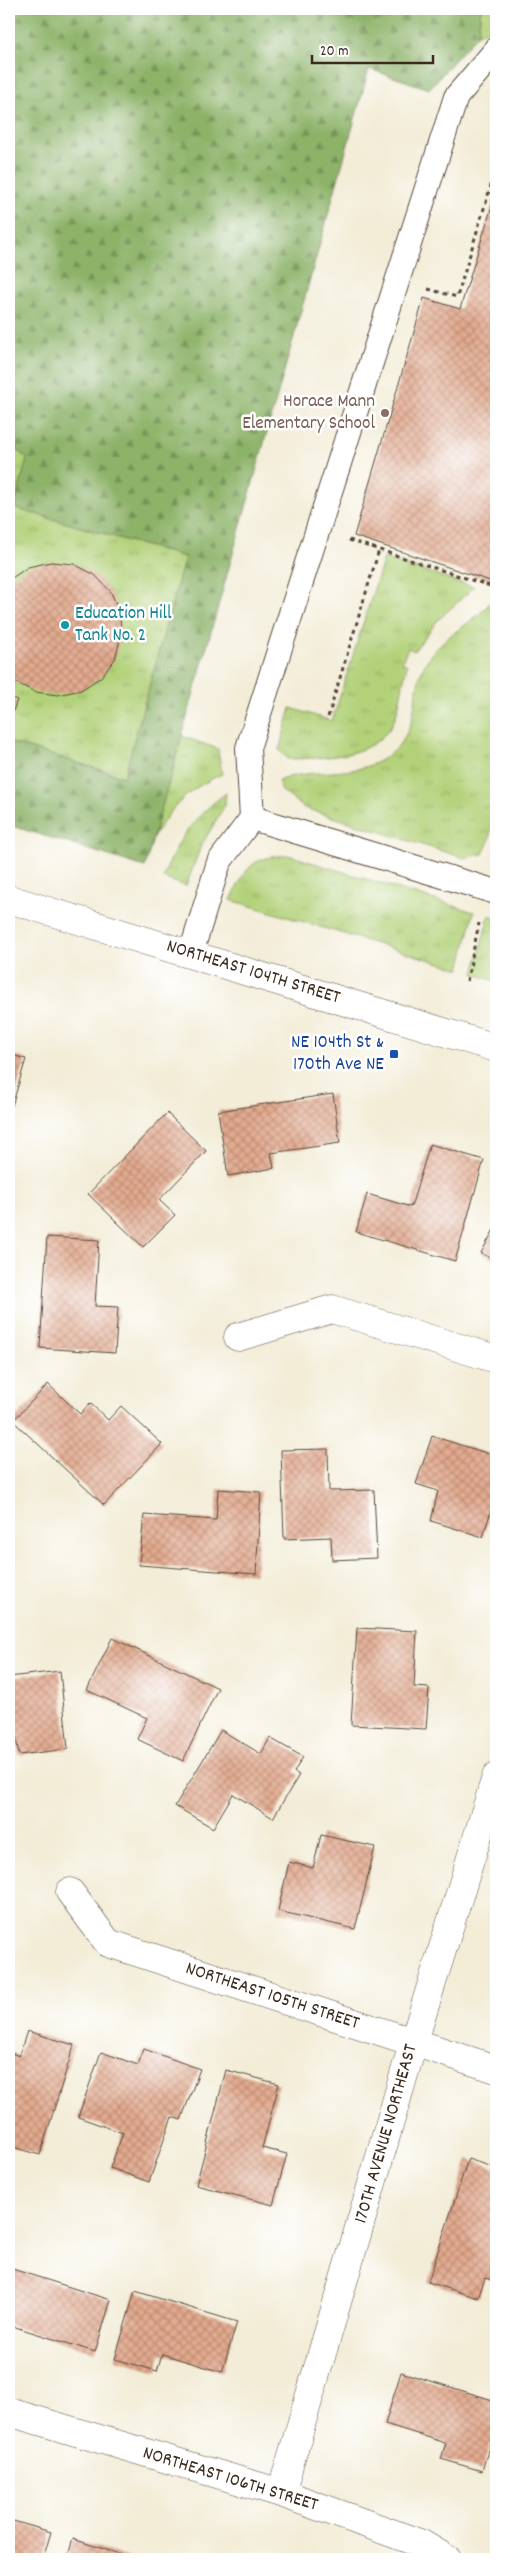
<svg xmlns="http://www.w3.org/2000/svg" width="505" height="2568" viewBox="0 0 505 2568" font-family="Dekko,sans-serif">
	<defs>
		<pattern id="grass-tufts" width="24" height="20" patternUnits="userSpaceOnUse" patternTransform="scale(1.25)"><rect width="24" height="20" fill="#b2d179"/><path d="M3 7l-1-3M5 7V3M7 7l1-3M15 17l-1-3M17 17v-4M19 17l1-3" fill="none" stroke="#9ab468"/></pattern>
		<pattern id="forest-firs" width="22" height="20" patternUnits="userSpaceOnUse" patternTransform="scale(1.25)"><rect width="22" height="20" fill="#8db369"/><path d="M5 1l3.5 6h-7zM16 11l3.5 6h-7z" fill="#749256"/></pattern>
		<pattern id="building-cross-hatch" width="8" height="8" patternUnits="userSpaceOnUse" patternTransform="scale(1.25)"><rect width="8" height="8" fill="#e3aa8f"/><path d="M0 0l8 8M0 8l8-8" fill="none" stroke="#b98b74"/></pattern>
	</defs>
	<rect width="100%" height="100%" fill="#fff"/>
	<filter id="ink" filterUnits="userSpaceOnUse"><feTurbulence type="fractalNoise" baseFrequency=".02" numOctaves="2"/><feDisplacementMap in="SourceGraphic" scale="10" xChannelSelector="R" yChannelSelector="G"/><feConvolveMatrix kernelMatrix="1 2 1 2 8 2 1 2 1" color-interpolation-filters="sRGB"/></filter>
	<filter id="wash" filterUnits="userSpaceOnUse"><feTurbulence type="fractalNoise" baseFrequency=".0096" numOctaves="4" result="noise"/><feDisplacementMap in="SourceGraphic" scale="20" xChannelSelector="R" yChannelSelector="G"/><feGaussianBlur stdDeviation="1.12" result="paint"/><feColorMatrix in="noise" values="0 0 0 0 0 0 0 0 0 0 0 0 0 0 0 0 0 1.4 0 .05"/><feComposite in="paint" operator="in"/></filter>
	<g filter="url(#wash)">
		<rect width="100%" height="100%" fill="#f3edd8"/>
		<g fill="url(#grass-tufts)" stroke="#767e4c">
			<polygon points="481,9 496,9 496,28 478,34"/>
			<polygon points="9,442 27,459 14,508 185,557 124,777 9,742"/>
			<path d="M 384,558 L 474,587 L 438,620 L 414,651 L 408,648 L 402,662 L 407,665 C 403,682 401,699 396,715 C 382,759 324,758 288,759 L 279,750 L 291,708 L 332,721 Z"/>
			<path d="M 496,595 L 496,803 L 489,841 L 483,854 L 464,858 L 304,808 L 282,791 L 278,781 C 312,766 353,780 386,757 C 424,729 408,695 425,664 C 436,642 460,630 478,615 C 485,610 490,602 496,595 Z"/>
			<path d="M 182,736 L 218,749 L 222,774 C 187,790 173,805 153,838 Z"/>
			<path d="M 226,793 L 225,805 L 201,846 L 186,886 L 163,878 C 178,838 192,819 226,793 Z"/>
			<path d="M 288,855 L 474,912 L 460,969 L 231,900 C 246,868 250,857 288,855 Z"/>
			<polygon points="489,915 496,918 496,981 474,974"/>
		</g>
		<polygon fill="url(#forest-firs)" stroke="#646e44" points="9,9 481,9 478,34 429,89 369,69 145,867 9,825 9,742 124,777 185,557 14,508 27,459 9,442"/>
		<g id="blocks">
			<g fill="url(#building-cross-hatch)">
				<polygon points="496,193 496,560 490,581 354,536 424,298 460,309"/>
				<polygon points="51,562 74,564 95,575 111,592 120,614 121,636 115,659 101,677 81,690 58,695 35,692 15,682 9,675 9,580 28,567"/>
				<polygon points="9,696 17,700 9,722"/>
				<polygon points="9,1054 26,1059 12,1106 9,1105"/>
				<polygon points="333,1094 340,1143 271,1153 274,1168 228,1176 218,1111"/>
				<polygon points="167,1113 206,1151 159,1200 175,1215 143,1247 88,1194"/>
				<polygon points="430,1144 484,1160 455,1261 356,1232 367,1194 411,1207"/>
				<polygon points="496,1226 496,1261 481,1253"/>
				<polygon points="47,1237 99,1240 95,1306 118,1307 115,1353 40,1348"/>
				<polygon points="48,1384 80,1414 90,1403 108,1420 121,1406 162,1444 104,1505 13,1421"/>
				<polygon points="432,1436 496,1456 496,1494 483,1537 431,1521 438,1491 416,1484"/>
				<polygon points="328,1449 329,1491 374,1490 377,1558 332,1560 331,1537 284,1539 281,1450"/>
				<polygon points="218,1489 261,1492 256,1574 139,1565 144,1515 216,1520"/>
				<polygon points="357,1628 417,1631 414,1687 429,1688 426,1729 351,1725"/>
				<polygon points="112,1638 218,1688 183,1761 137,1739 147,1718 87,1690"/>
				<polygon points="60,1671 68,1749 19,1755 16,1738 9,1739 9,1677"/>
				<polygon points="221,1730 261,1754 270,1738 303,1757 294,1772 299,1775 273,1818 233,1794 213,1828 175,1806"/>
				<polygon points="321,1835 375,1847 355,1929 278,1911 289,1862 313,1868"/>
				<polygon points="27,2031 74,2045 40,2155 9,2146 9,2052 19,2056"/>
				<polygon points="144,2049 200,2069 181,2120 172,2117 149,2182 110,2168 123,2133 78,2117 101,2052 138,2065"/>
				<polygon points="226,2070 279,2084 262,2148 287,2154 273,2205 196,2185"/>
				<polygon points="468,2159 496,2168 496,2281 485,2278 478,2298 428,2282"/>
				<polygon points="9,2268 111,2300 95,2352 9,2325"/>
				<polygon points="135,2291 237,2322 222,2372 162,2354 157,2371 115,2359"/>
				<polygon points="401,2372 496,2401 496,2423 482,2471 441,2459 446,2443 385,2424"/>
				<polygon points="10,2520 51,2532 43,2559 9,2559"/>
				<polygon points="73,2539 135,2559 67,2559"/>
			</g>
		</g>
	</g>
	<g filter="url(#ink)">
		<use href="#blocks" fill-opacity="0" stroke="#57473a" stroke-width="1"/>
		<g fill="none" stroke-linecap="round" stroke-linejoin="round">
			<g stroke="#57473a" stroke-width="26">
				<g id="lane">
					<polyline points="252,818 496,892"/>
					<polyline points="191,953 219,862 252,818 248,748 456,97 496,50"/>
				</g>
			</g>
			<g stroke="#57473a" stroke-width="29">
				<g id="street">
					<polyline points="238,1337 332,1309 496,1359"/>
					<polyline points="70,1892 108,1943 496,2069"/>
					<polyline points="9,2412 281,2493 422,2544 447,2559"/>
					<polyline points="281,2493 413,2044 496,1777"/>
				</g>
			</g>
			<g stroke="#57473a" stroke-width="29">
				<polyline id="secondary" points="9,899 496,1048"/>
			</g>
			<g stroke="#57473a" stroke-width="3" stroke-dasharray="4 4" stroke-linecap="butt">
				<polyline points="428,289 457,297 496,169"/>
				<polyline points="349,540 493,587"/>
				<polyline points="328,717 379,550"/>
				<polyline points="492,855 496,835"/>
				<polyline points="467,981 479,923"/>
			</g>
			<use href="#lane" stroke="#fff" stroke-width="24"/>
			<use href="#street" stroke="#fff" stroke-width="28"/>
			<use href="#secondary" stroke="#fff" stroke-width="28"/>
		</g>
	</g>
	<circle fill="#8d6e63" stroke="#fff" stroke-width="2" cx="385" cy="413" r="5"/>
	<circle fill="#0f9aa8" stroke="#fff" stroke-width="2" cx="65" cy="625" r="5"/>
	<rect fill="#1a4fb4" stroke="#fff" stroke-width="2" x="389" y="1049" width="10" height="10" rx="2.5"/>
	<g text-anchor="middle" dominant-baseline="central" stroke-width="5" stroke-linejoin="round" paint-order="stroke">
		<g font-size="19" fill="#785e54" stroke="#fff" text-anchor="end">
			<text x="375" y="402">Horace Mann<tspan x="375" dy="22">Elementary School</tspan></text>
		</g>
		<g font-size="19" fill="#0d838f" stroke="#fff" text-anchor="start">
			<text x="75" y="614">Education Hill<tspan x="75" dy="22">Tank No. 2</tspan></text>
		</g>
		<g font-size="19" fill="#3b2a1e" stroke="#fff">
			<text transform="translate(253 973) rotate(17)">NORTHEAST 104TH STREET</text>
			<text transform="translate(272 1997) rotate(18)">NORTHEAST 105TH STREET</text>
			<text transform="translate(387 2134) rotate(-74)">170TH AVENUE NORTHEAST</text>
			<text transform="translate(230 2480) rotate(17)">NORTHEAST 106TH STREET</text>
		</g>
		<g font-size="19" fill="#164399" stroke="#fff" text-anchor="end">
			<text x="384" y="1043">NE 104th St &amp;<tspan x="384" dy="22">170th Ave NE</tspan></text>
		</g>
	</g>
	<rect width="505" height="2568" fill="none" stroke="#fff" stroke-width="30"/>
	<path d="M312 55v8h121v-8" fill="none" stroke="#3b2a1e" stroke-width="2.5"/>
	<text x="320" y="55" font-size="15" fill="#3b2a1e" stroke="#ffffff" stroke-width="4" paint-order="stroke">20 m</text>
</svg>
